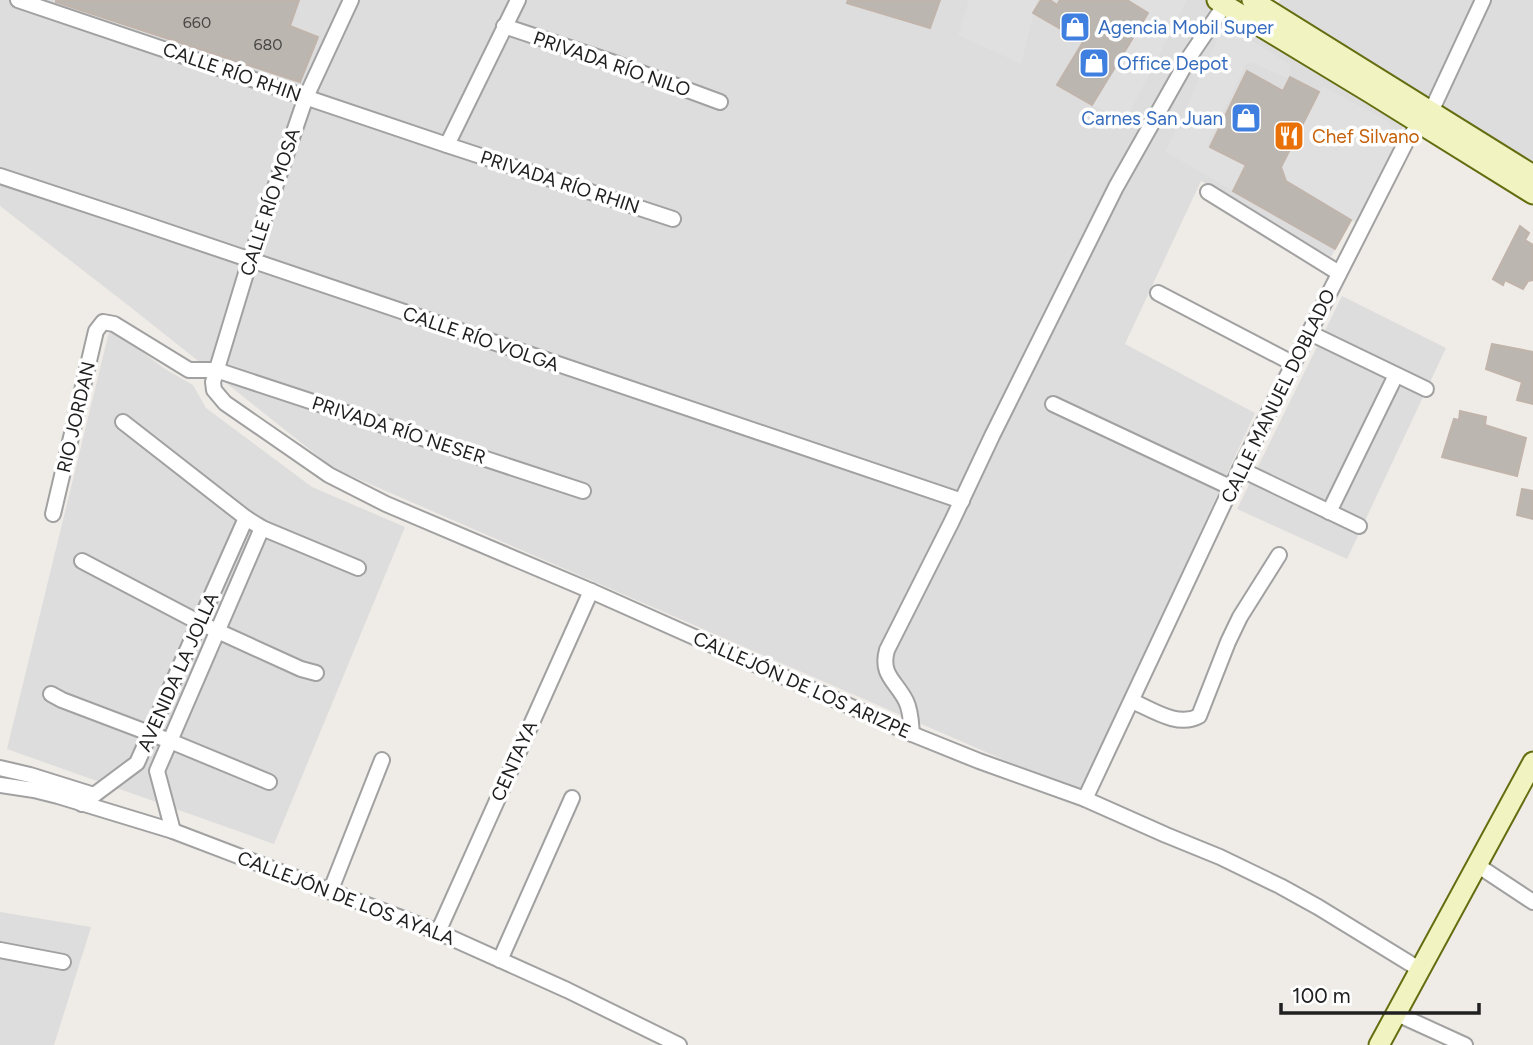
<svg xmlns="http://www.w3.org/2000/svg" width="1533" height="1045" viewBox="0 0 1533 1045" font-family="Figtree,sans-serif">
	<rect width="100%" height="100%" fill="#efece7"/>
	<g fill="#dedddd">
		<polygon points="0,0 1211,0 1394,111 1403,127 1331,257 1201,181 1125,344 1255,413 1080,793 333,468 129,306 0,206"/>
		<polygon points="1280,0 1533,0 1533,165 1276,8"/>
		<polygon points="1342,296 1446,348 1347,559 1237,509"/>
		<polygon points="110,328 165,369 193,385 206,408 312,487 405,527 274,844 7,749"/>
		<polygon points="0,912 91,927 54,1045 0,1045"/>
	</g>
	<g fill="#e0e0e0">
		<polygon points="969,0 1037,0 1021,64 958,35"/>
		<polygon points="1127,0 1187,0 1125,122 1092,105 1148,14"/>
		<polygon points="1224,24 1291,65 1289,79 1251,62 1246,64 1207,145 1244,164 1233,191 1166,152"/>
		<polygon points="1322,86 1388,121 1399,141 1356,223 1286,181 1281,167"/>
	</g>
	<g fill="#bcb6b0" stroke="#c0b4ab" stroke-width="2">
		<polygon points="56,0 299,0 290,26 318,37 300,82 56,2"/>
		<polygon points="848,0 940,0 930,28 847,3"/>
		<polygon points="1041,0 1050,0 1057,5 1060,0 1127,0 1148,13 1092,105 1057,85 1083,42 1033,13"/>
		<polygon points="1247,71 1283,91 1290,77 1319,92 1281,167 1286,181 1351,220 1335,249 1233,191 1246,165 1210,147"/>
		<polygon points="1520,226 1529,233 1525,240 1533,245 1533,280 1528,281 1523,289 1505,280 1503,285 1493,279"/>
		<polygon points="1492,344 1533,352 1533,404 1517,400 1522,382 1486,369"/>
		<polygon points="1460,411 1486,417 1485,425 1526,438 1517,476 1442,457 1454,419 1459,420"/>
		<polygon points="1522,489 1533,491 1533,519 1517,515"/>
	</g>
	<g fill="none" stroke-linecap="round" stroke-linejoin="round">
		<g stroke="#a1a1a1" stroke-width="18">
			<g id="street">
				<polyline points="18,0 447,145 673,219"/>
				<polyline points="351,0 306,97 250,260 213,382 214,390 225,403 329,475 386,504 591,591 912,734 979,761 1085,799 1166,835 1220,857 1280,886 1318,907 1419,969"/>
				<polyline points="504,26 609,61 720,102"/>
				<polyline points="447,145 518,0"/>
				<polyline points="0,176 130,219 962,501"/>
				<polyline points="1208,192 1339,273"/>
				<polyline points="1158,293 1294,364"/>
				<polyline points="1310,333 1426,389"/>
				<polyline points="1053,404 1232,488"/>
				<polyline points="123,422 246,518 262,528 358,568"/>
				<polyline points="1240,469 1359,526"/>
				<polyline points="1329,512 1396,375"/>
				<polyline points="53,514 96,331 103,322 114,324 189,370 216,370 583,491"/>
				<polyline points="82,561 200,623 301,669 316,673"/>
				<polyline points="51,694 62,700 170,741 269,782"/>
				<path d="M 1132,701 C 1151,709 1178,728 1199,716 L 1228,642 L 1240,617 L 1279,555"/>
				<path d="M 912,734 C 911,723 911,711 906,701 C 896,681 880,675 887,650 L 952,521 L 992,436 L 1116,187 L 1190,56 L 1228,0"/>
				<polyline points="0,768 30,775 94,795"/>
				<polyline points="0,785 34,790 58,796 173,831 438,932 567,990 679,1045"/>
				<polyline points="1085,799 1240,469 1406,142 1435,103 1483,0"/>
				<polyline points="82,804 137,763 246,518"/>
				<polyline points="173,831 157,771 262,528"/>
				<polyline points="1477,865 1533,902"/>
				<polyline points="330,892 382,760"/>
				<polyline points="438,932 591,591"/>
				<polyline points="0,950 63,962"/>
				<polyline points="500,960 572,798"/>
				<polyline points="1397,1014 1465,1045"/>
			</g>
		</g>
		<g stroke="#646d10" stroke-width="23">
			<g id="secondary">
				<polyline points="1217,0 1369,92 1533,194"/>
				<polyline points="1252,0 1533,175"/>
				<polyline points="1379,1045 1533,762"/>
			</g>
		</g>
		<use href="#street" stroke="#fff" stroke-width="14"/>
		<use href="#secondary" stroke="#f1f4c1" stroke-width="19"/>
	</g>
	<defs>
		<g id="shop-square" transform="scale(1.575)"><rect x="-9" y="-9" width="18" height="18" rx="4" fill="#3f7fe0" stroke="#fff"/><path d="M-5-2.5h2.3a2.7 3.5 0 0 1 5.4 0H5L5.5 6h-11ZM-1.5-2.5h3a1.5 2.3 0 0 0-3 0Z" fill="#fff"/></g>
		<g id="restaurant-square" transform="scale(1.575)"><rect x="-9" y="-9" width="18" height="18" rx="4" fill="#e8710a" stroke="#fff"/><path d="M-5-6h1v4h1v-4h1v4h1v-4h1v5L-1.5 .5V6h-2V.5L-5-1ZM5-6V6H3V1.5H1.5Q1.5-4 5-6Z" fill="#fff"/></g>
	</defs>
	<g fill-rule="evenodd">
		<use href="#shop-square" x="1075" y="27"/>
		<use href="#shop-square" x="1094" y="63"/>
		<use href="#shop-square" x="1246" y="118"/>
		<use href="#restaurant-square" x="1289" y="136"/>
	</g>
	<g text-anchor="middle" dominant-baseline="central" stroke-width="7" stroke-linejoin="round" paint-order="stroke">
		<g font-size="16" fill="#474644">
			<text x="197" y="22">660</text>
			<text x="268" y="44">680</text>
		</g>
		<g font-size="19" fill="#366cbe" stroke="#fff" text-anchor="start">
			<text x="1098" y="27">Agencia Mobil Super</text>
			<text x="1117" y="63">Office Depot</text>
			<text x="1223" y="118" text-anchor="end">Carnes San Juan</text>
		</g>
		<g font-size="19" fill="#202020" stroke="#fff">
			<text transform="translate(612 64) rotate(19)">PRIVADA RÍO NILO</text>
			<text transform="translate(232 72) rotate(19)">CALLE RÍO RHIN</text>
			<text transform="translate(560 182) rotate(18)">PRIVADA RÍO RHIN</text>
			<text transform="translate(270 202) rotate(-72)">CALLE RÍO MOSA</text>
			<text transform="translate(481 339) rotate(19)">CALLE RÍO VOLGA</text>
			<text transform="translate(1278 396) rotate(-64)">CALLE MANUEL DOBLADO</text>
			<text transform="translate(76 417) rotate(-77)">RIO JORDAN</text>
			<text transform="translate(399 430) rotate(18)">PRIVADA RÍO NESER</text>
			<text transform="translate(178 672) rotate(-66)">AVENIDA LA JOLLA</text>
			<text transform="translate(802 685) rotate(24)">CALLEJÓN DE LOS ARIZPE</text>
			<text transform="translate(514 761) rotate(-66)">CENTAYA</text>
			<text transform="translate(346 898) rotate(21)">CALLEJÓN DE LOS AYALA</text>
		</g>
		<g font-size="19" fill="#c56008" stroke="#fff" text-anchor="start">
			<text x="1312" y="136">Chef Silvano</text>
		</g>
	</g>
	<path d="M1281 1003v10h198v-10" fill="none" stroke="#202020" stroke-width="3.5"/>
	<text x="1292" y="1003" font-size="21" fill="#202020" stroke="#ffffff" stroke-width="5" paint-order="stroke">100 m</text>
</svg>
